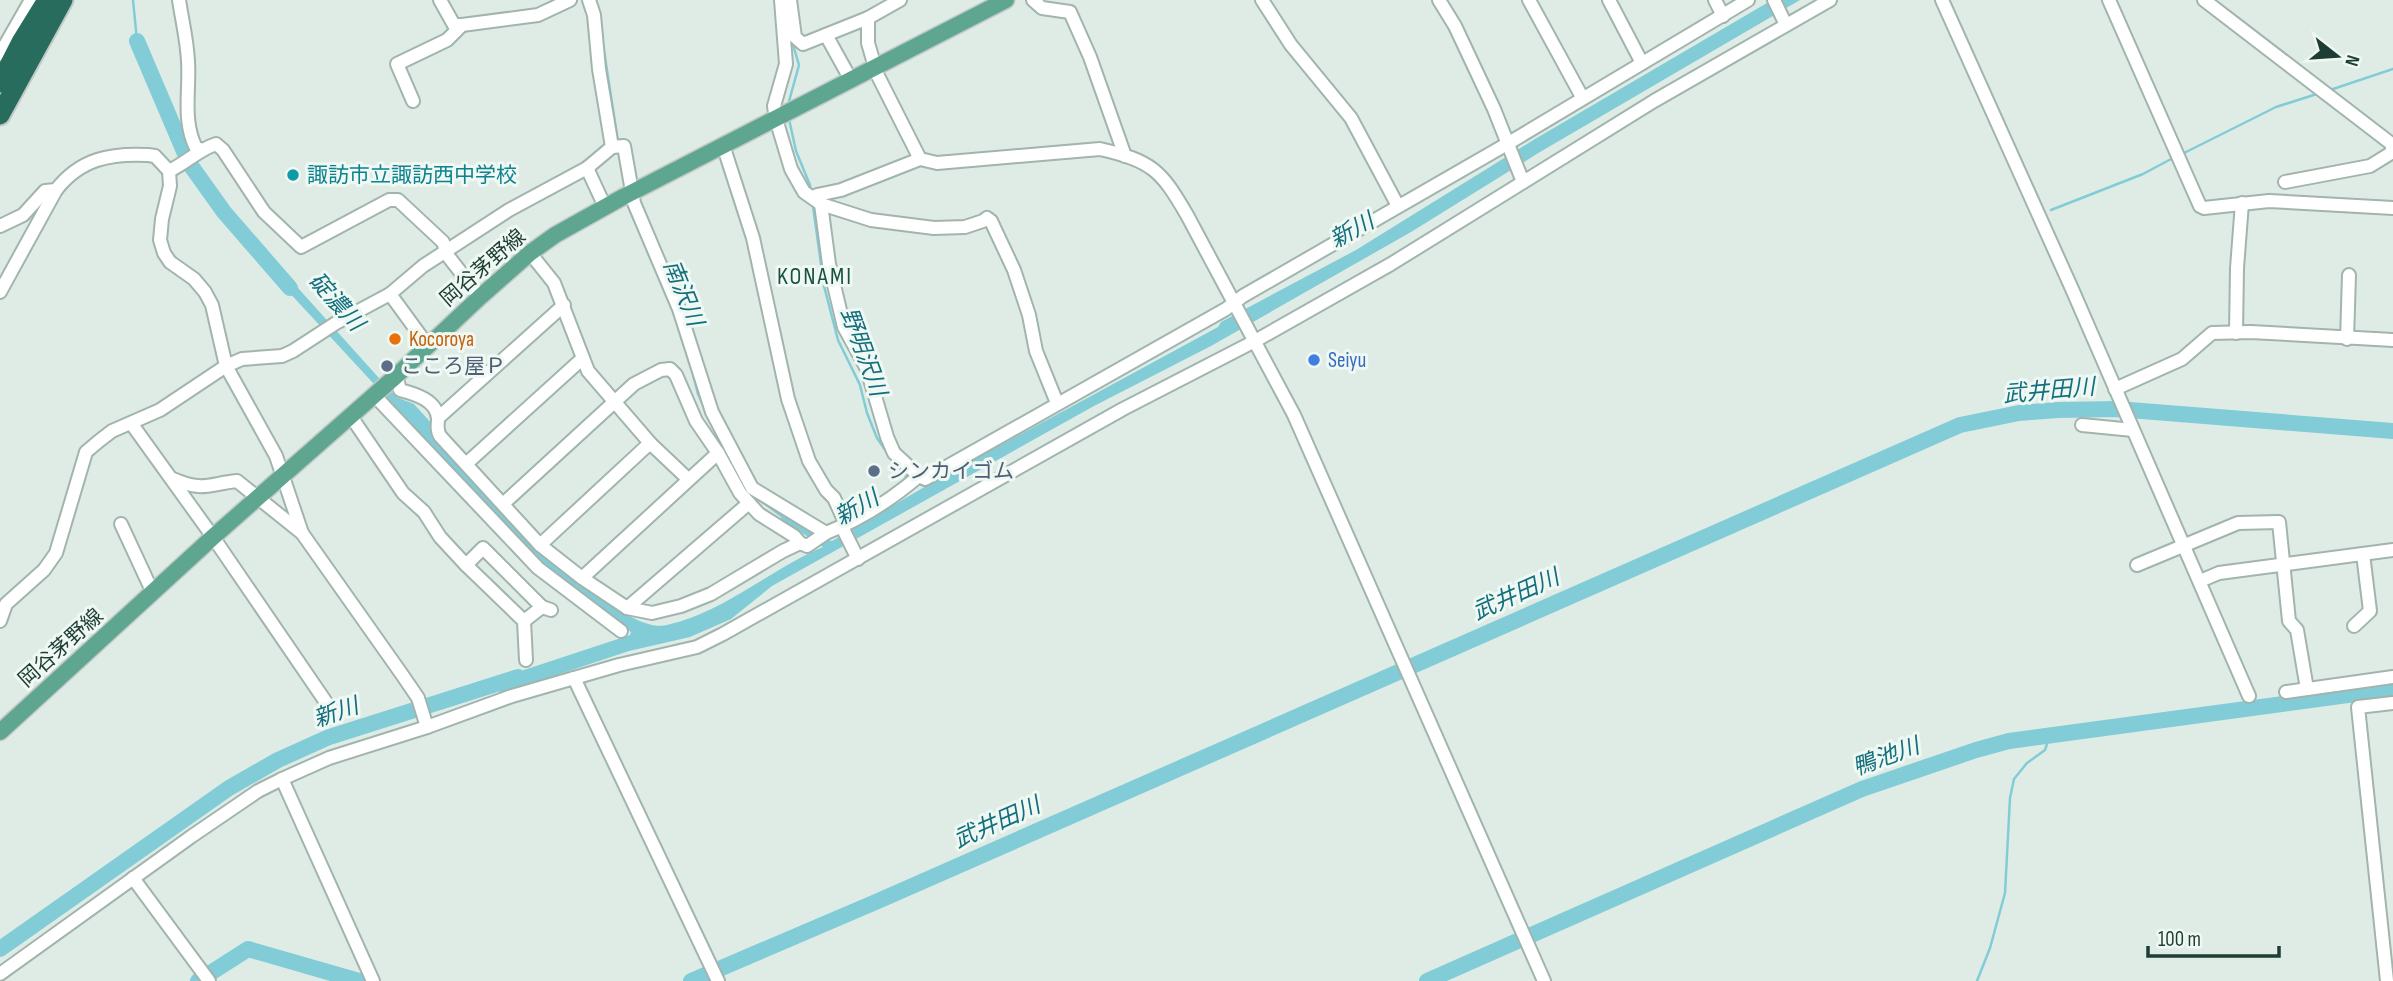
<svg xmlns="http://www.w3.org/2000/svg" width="2393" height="981" viewBox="0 0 2393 981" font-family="'Sofia Sans Condensed','Noto Sans JP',sans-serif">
	<rect width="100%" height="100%" fill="#dfece6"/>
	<path fill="#81ccd7" d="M 1772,0 L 1800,0 L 1540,152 L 1411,232 L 1211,346 L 1094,406 L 772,586 L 731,619 L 690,637 L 629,651 L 500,694 L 497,679 L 630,635 L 631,632 L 589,602 L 528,553 L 411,427 L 410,423 L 274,276 L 280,268 L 396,397 L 414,404 L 433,425 L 432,436 C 468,475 615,638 667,625 C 725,612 769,570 823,547 L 781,519 L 782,513 L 824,539 L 832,541 L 933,482 L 1218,327 L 1221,322 L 1356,250 L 1535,139 Z"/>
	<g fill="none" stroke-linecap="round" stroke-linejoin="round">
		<g stroke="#81ccd7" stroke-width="2.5">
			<polyline points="133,0 137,41"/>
			<polyline points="602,38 618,142"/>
			<polyline points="2330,90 2393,69"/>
			<polyline points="788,105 799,65 792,41"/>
			<polyline points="789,119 796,151 810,185 811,192"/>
			<polyline points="2182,154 2276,107 2320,93"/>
			<polyline points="813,206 824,286 838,340 860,385 867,413 877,438 888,454"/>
			<polyline points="629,207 652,262"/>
			<polyline points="2051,210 2143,174 2173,158"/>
			<polyline points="691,366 698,394 705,409"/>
			<polyline points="892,460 908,479"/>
			<polyline points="756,497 784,518"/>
			<polyline points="1977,981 1990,948 2005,893 2010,798 2014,779 2027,763 2045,750 2050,735"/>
		</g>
		<g stroke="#81ccd7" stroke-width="16">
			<polyline points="137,41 189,163 224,212 290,288"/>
			<polyline points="0,949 229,788 278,760 329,737 518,677"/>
			<polyline points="198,981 248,949 359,981"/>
			<polyline points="691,981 878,901 1960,425 2019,413 2058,410 2117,409 2393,431"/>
			<polyline points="1427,981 1862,789 1976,750 2009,741 2393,689"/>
		</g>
		<g stroke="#a1b4ad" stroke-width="16">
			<g id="minor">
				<path d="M 179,0 C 182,20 187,40 188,61 C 190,91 182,120 196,148 L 200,149"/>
				<polyline points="440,0 454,25 462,25 538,15 570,0"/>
				<path d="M 589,0 L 594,15 L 599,69 L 612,147 L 624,146 L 634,203 L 679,309 L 712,412 L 752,488 L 826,533 C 859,520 892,499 919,476 L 925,479 L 1226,309 L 1243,296 L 1507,144 L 1748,0"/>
				<polyline points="781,0 786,64 774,106 776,119 791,169 804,192 821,204 871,220 934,228 965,227 983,221 987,218 991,221 1014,270 1029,315 1036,351 1057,403"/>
				<polyline points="790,0 795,37 803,44 868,18 868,43 877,74 920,159"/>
				<polyline points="1033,0 1042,8 1070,12 1090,57 1125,156"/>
				<polyline points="1262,0 1291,45 1351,118 1398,206"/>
				<polyline points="1439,0 1455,26 1494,109 1523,182"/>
				<polyline points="1529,0 1582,97"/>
				<polyline points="1609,0 1642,63"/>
				<polyline points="1715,0 1723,16"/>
				<polyline points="1774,0 1786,25"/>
				<polyline points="1942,0 2072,289 2249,696"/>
				<polyline points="2109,0 2200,206 2204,208 2269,201 2393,208"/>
				<polyline points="2204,0 2393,145"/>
				<polyline points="868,18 900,0"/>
				<polyline points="826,35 851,80"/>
				<polyline points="0,54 31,0"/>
				<polyline points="413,101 397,64 447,40 462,25"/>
				<polyline points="723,145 753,238 788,399 809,461 826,490 834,498 844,520 844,531 858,559"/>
				<polyline points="587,168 612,147"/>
				<path d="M 169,171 C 186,163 198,150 216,144 L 223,150 L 264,212 L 301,247 L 389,200 L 398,200 L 443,242 L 448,256 L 480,297"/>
				<polyline points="2285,182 2370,166 2391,153 2393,145"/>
				<polyline points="0,226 23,215 45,191 56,190"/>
				<polyline points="530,253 554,283 588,371 650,443 688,479"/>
				<path d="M 0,292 L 56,190 C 80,159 110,153 148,155 L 155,156 L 169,171 L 170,186 L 162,219 L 160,240 L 164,253 L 170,262 L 194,279 L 205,292 L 212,305 L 226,366 L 276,456 L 302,533 L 403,676 L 418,698 L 427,727"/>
				<polyline points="390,294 428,346"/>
				<polyline points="2236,333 2237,268 2242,203"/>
				<polyline points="2347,339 2349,275"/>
				<path d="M 396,376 L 400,390 C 415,394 437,400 438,419 C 438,426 436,429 440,436 L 540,545 L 582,578 L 627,608 L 652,613 L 681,606 L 711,594 L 783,551 L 800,543 L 794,536 L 759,514 L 740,493 L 718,453 L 696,421 L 676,375 L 670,369 L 661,370 L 634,384 L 503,504"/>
				<polyline points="2115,389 2182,359 2212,333 2251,332 2393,340"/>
				<polyline points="374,395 538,568 621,631"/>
				<polyline points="350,415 403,493 424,512 440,537 466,565 524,621 526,660"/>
				<polyline points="438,418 564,305"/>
				<polyline points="131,423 213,537 334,714"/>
				<polyline points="2082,425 2133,430"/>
				<polyline points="466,464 583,358"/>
				<path d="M 919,476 L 894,453 L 887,437 L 867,369 L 844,327 L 829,264 L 821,204 L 817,195 L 841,190 L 920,159 L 937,163 L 1100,149 C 1152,161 1161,170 1187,215 L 1294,415 L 1544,981"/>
				<path d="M 173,479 C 203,492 208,484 237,481 L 302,533"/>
				<polyline points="121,524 153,593"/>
				<polyline points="800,543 807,546 826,533"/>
				<polyline points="540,545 650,443"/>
				<polyline points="466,565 483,548 542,607"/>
				<polyline points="2137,565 2238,523 2279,522 2289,621 2297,630 2307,689"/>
				<polyline points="582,578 718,453"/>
				<polyline points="2200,581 2219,573 2393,550"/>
				<polyline points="627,608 749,503"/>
				<polyline points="0,621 6,604 44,570 56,553 86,452 99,441 112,431 160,410 226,366 242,359 282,356 293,351 336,323 390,294 423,266 509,210 587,168 605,207"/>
				<polyline points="524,621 542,607 551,610"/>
				<polyline points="2354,626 2370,611 2363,554"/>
				<polyline points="574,678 718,981"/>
				<polyline points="2286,692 2393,677"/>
				<polyline points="282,779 373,981"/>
				<polyline points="133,878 209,981"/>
				<polyline points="0,974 192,836 258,791 282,779 329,758 427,727 512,696 619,665 697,647 723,634 1123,409 1255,341 1391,264 1654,101 1830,0"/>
				<polyline points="2387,981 2358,707 2393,703"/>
			</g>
		</g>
		<g stroke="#c0c9c6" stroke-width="19">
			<polyline id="major" points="0,732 213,537 396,376 480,297 530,253 555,235 623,197 1006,0"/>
		</g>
		<g stroke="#c0c9c6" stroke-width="23">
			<g id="highway">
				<polyline points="0,83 21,42 47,0"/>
				<polyline points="0,115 63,0"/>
			</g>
		</g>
		<use href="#minor" stroke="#fff" stroke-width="12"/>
		<use href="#major" stroke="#5fa691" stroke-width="16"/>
		<use href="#highway" stroke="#276c5c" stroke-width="19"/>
	</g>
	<circle fill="#0f9aa8" stroke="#eff8f3" stroke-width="2.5" cx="293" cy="175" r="7"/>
	<circle fill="#e8710a" stroke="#eff8f3" stroke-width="2.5" cx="395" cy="339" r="7"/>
	<circle fill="#3f7fe0" stroke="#eff8f3" stroke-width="2.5" cx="1314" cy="360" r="7"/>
	<g fill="#5c6f8a" stroke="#eff8f3" stroke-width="2.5">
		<circle cx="387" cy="366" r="7"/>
		<circle cx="874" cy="471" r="7"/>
	</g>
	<g text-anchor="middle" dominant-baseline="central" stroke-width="6" stroke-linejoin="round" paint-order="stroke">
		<g font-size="21" fill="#0d838f" stroke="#eff8f3" text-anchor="start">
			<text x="307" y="175">諏訪市立諏訪西中学校</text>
		</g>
		<g font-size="21" fill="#1e3d34" stroke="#eff8f3">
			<text transform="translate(483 268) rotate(-41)">岡谷茅野線</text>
			<text transform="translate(61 648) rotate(-42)">岡谷茅野線</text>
		</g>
		<g font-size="21" fill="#c56008" stroke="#eff8f3" text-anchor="start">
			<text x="409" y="339">Kocoroya</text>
		</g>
		<g font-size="21" fill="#366cbe" stroke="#eff8f3" text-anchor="start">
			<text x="1328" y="360">Seiyu</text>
		</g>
		<g font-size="21" fill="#4e5e75" stroke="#eff8f3" text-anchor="start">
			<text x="401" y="366">こころ屋Ｐ</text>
			<text x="888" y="471">シンカイゴム</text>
		</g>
		<g font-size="23" font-style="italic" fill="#136f7e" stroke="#eff8f3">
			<text transform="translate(1352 231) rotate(-29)">新川</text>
			<text transform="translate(683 293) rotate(68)">南沢川</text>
			<text transform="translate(336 302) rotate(48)">碇濃川</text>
			<text transform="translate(863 352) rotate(70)">野明沢川</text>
			<text transform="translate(2049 391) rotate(-5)">武井田川</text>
			<text transform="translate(857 508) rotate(-30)">新川</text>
			<text transform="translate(1516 595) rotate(-24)">武井田川</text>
			<text transform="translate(336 713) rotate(-19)">新川</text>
			<text transform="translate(1886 757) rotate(-20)">鴨池川</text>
			<text transform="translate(997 823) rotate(-24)">武井田川</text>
		</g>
		<g font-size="24" letter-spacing="2" fill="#195142" stroke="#eff8f3">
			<text x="815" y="276">KONAMI</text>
		</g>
	</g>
	<g transform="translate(2337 56) rotate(107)" stroke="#eff8f3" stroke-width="5" paint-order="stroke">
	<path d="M0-5L12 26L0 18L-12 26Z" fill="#1e3d34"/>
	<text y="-10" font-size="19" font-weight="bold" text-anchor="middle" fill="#1e3d34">N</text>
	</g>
	<path d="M2148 946v10h131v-10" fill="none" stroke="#1e3d34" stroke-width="3.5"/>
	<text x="2158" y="946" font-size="21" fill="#1e3d34" stroke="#eff8f3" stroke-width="5" paint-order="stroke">100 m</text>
</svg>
